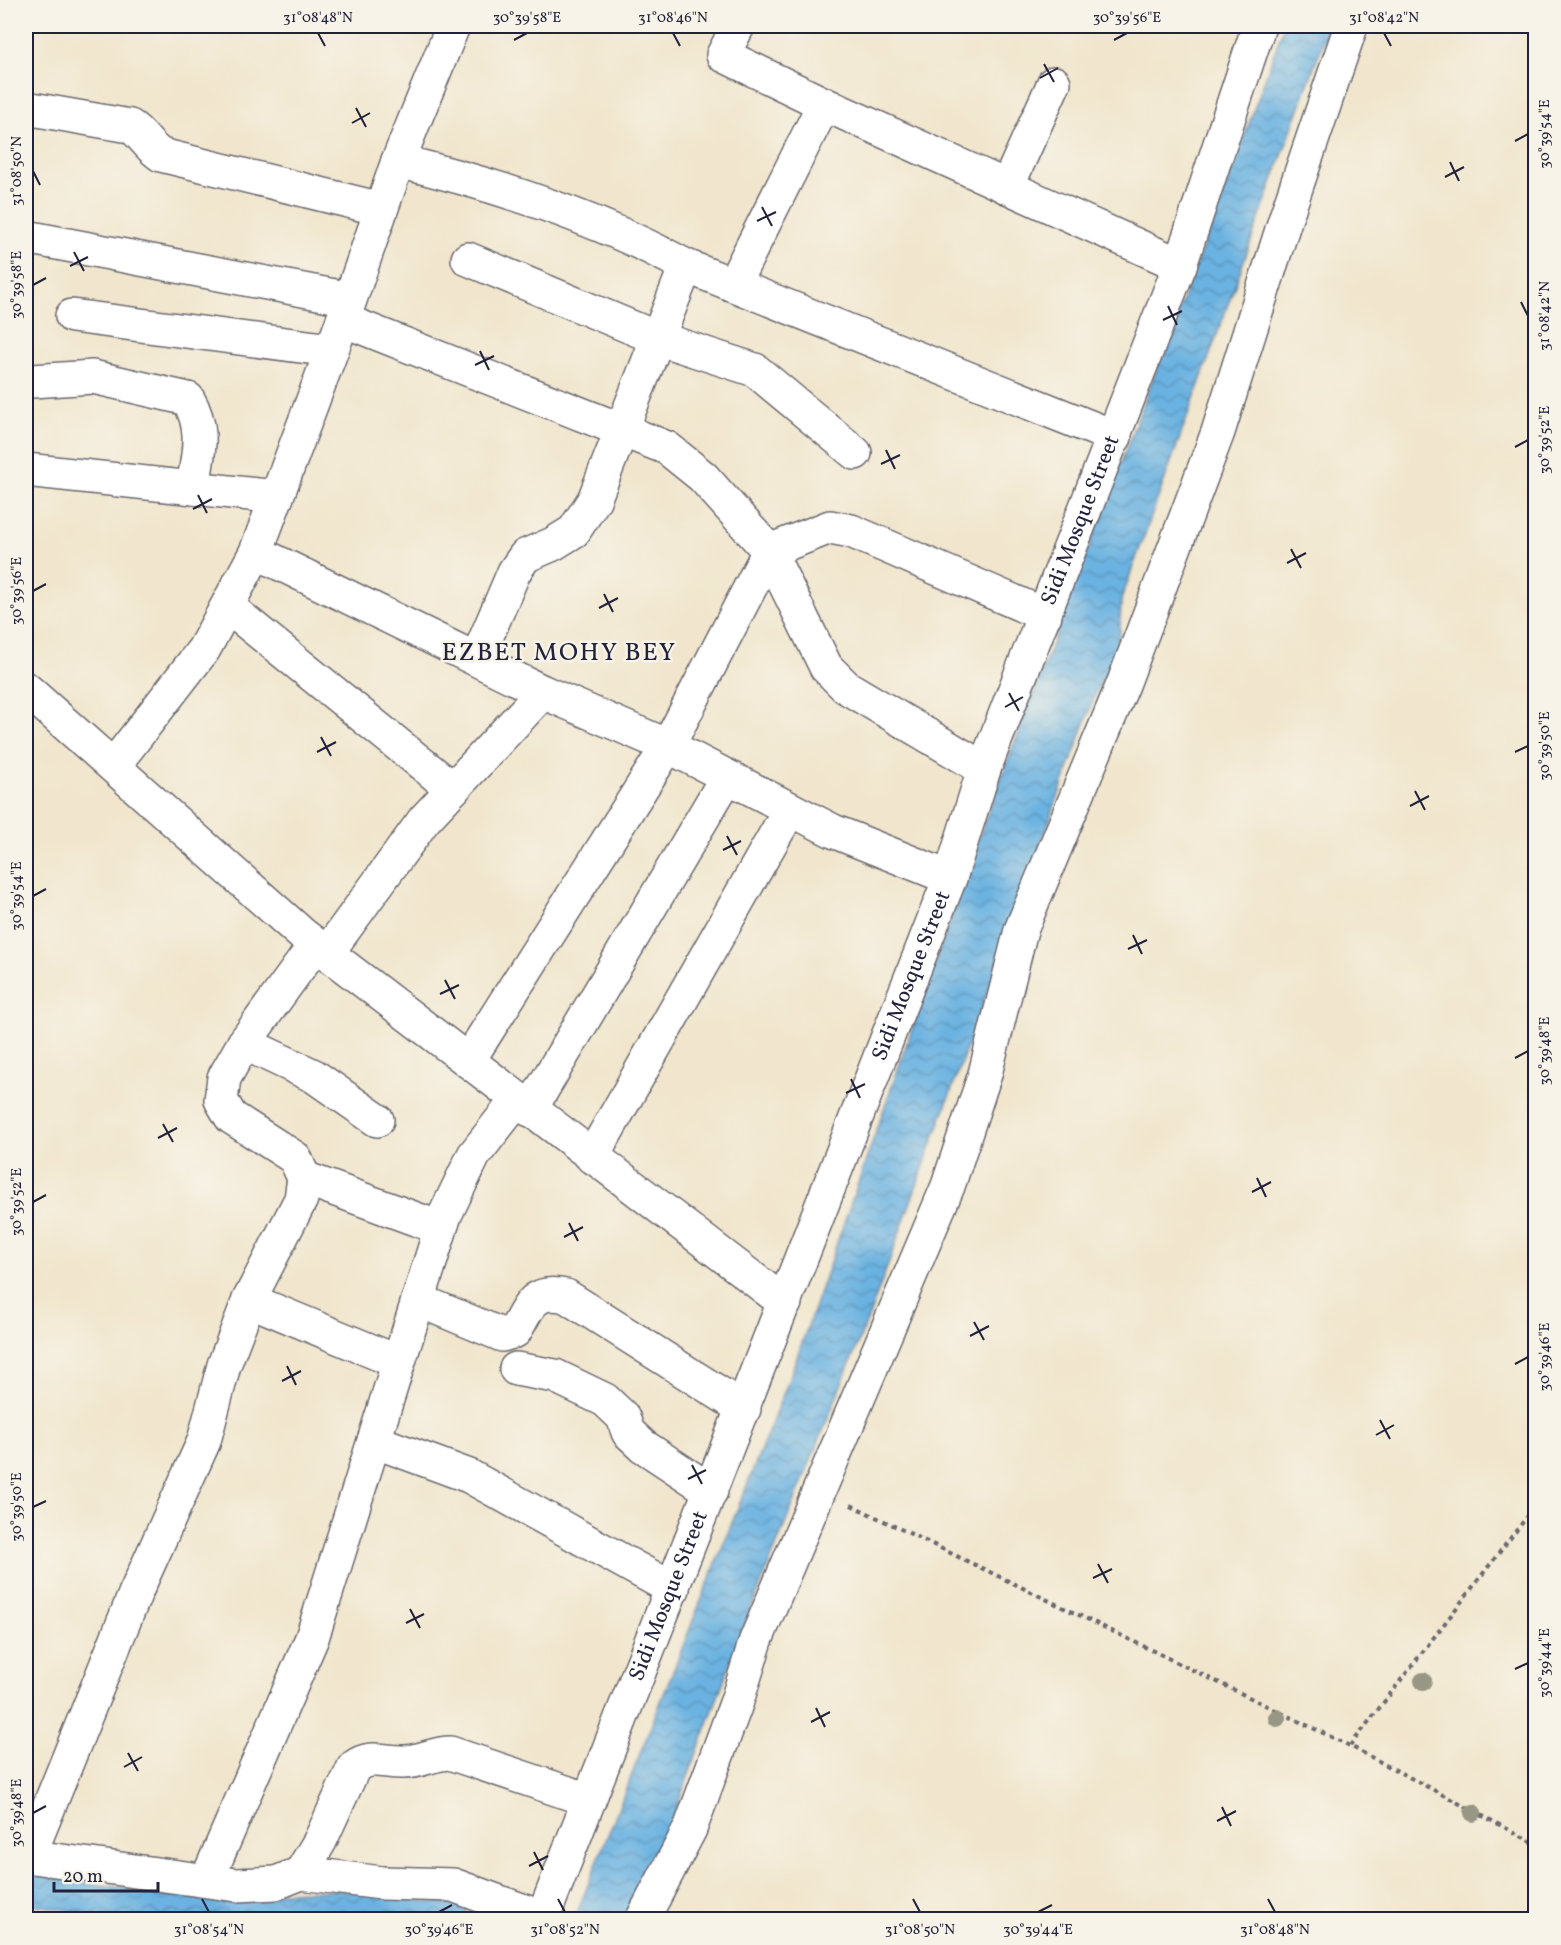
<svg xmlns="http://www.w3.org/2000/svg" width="1561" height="1945" viewBox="0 0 1561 1945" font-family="Vollkorn,serif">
	<defs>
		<pattern id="water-waves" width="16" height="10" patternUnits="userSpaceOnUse" patternTransform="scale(1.5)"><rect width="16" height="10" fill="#6ab2e1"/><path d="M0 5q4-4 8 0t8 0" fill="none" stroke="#5790b8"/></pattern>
	</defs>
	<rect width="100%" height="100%" fill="#f7f3e8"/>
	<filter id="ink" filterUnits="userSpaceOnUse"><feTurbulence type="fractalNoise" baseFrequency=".0167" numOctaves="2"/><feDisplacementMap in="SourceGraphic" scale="12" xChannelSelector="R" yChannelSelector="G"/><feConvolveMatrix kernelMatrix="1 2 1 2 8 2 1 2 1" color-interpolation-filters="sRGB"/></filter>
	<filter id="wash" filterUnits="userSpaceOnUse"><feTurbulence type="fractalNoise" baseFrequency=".008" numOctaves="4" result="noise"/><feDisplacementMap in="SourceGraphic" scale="24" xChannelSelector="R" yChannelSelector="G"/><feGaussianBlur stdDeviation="1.35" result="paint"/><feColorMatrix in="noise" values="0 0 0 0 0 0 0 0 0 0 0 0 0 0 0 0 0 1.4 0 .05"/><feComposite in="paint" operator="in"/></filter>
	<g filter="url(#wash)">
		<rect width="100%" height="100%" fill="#f1e6cd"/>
		<g fill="url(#water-waves)" stroke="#466a8e" stroke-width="1.5">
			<polygon points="1284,26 1329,26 1121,600 1119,645 1097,690 871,1311 743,1629 653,1871 627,1919 574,1920 790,1377 983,826 1231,173"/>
			<polygon points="26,1873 172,1896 340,1890 467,1907 466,1919 119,1919 26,1903"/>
		</g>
	</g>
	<g filter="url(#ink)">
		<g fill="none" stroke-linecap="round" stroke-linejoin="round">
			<g stroke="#6a676e" stroke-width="36">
				<g id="minor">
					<polyline points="738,26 723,55 824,104 1180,265"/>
					<path d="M 26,108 L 130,126 C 143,134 146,145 161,155 L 381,209"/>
					<path d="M 398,161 C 497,185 596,217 686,266 L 1115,437"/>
					<polyline points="1007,187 1054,83"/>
					<polyline points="26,237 350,299"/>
					<polyline points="468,259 657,338 755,370 855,453"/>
					<polyline points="733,285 824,104"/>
					<polyline points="72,316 331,350"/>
					<polyline points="343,320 667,448 703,477 769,551 826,667 846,687 984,769"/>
					<path d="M 32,381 L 93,377 L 188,399 C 206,430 198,453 193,488"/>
					<polyline points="26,470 277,497"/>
					<polyline points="256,552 543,692 668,746 833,831 950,878"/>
					<polyline points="228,607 453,789"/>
					<polyline points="477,659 514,572 525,556 553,544 574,531 594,500 686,266"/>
					<polyline points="26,689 302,934 785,1303"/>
					<polyline points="114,765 204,649 256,552 343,320 398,161 453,26"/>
					<polyline points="327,953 424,820 543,692"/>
					<polyline points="244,1043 314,1076 377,1120"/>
					<polyline points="468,1061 668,746 769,551 830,527 851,531 1045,615"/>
					<polyline points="530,1110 727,777"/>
					<polyline points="592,1157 790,809"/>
					<polyline points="304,1178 440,1228"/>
					<polyline points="249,1300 398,1362"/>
					<path d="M 418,1300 L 502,1335 L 515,1331 C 530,1305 533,1289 566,1296 L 744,1409"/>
					<polyline points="516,1369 555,1376 605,1400 623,1417 628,1432 643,1446 711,1491"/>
					<polyline points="374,1441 469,1476 673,1589"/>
					<polyline points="26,1856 237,1885 276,1883 301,1873 382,1883 453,1885 543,1918"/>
					<polyline points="29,1856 135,1594 204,1441 224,1365 249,1300 301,1199 304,1178 295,1158 231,1117 221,1100 224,1078 244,1043 315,945"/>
					<path d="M 301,1873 L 320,1841 L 354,1767 C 371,1754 384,1763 404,1762 C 420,1762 434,1753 450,1753 L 589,1800"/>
					<polyline points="207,1880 312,1638 445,1215 474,1155 517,1100"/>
					<polyline points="642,1920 690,1829 737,1701 756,1640 948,1186 985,1074 1021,930 1124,682 1218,432 1286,217 1351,26"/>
				</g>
			</g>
			<g stroke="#6a676e" stroke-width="36">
				<g id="tertiary">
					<path id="s1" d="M 542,1920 L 950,878 L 984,769 L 1180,265 L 1259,26"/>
				</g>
			</g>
			<g stroke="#6a676e" stroke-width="4" stroke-dasharray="4.5 4.5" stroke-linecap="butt">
				<polyline points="851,1505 1350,1746 1536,1844"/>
				<polyline points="1350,1746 1536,1505"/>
			</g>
			<use href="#minor" stroke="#fff" stroke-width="33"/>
			<use href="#tertiary" stroke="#fff" stroke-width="33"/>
		</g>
		<g fill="#989684">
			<circle cx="1423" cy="1681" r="9"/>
			<circle cx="1277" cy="1718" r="9"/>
			<circle cx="1473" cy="1813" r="9"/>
		</g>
	</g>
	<path fill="none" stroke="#22223b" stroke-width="2" d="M 318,33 L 325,46M 673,33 L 680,46M 1384,33 L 1391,46M 514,40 L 527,33M 1114,40 L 1127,33M 1044,64 L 1054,82M 1040,78 L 1058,68M 356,108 L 366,127M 352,123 L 370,113M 1515,141 L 1528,134M 1450,162 L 1459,181M 33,171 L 40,185M 1445,177 L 1464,167M 762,207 L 772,226M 757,221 L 776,212M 74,252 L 84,271M 70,266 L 88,257M 33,285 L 46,278M 1521,302 L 1528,316M 1168,306 L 1177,325M 1163,320 L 1182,311M 480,351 L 489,370M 475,365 L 494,356M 1515,447 L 1528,440M 886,450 L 895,469M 881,464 L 900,455M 198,495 L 207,513M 193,509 L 212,499M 1291,549 L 1301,568M 1287,563 L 1306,553M 33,591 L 46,584M 604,594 L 613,612M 599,608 L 618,598M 1009,693 L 1019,711M 1005,707 L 1023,697M 321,737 L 331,756M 317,752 L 336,742M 1515,752 L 1528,746M 1415,791 L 1425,810M 1410,806 L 1429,796M 727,836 L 737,855M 723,850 L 741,841M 33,896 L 46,889M 1133,935 L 1142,954M 1128,949 L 1147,940M 445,980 L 455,999M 440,994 L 459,985M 1515,1058 L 1528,1051M 851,1079 L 860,1098M 846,1093 L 865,1084M 163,1124 L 173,1142M 158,1138 L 177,1128M 1257,1178 L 1266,1197M 1252,1192 L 1271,1182M 33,1202 L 46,1195M 569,1223 L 578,1241M 564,1237 L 583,1227M 974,1322 L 984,1340M 970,1336 L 989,1326M 1515,1364 L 1528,1357M 287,1366 L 296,1385M 282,1381 L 301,1371M 1380,1420 L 1390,1439M 1376,1435 L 1394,1425M 692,1465 L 702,1484M 688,1479 L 706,1470M 33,1507 L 46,1501M 1098,1564 L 1108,1583M 1093,1578 L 1112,1569M 410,1609 L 420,1628M 406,1623 L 424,1614M 1515,1669 L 1528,1663M 816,1708 L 825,1727M 811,1722 L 830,1712M 128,1753 L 138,1771M 124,1767 L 142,1757M 1222,1807 L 1231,1826M 33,1813 L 46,1806M 1217,1821 L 1236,1811M 534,1852 L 543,1870M 529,1866 L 548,1856M 202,1899 L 209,1912M 558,1899 L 565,1912M 913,1899 L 920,1912M 1268,1899 L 1275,1912M 439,1912 L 452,1905M 1038,1912 L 1052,1905"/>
	<g text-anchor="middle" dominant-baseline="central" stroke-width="5" stroke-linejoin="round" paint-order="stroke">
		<g font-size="22" fill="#22223b" stroke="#f7f3e8">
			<text stroke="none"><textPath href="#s1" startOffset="1500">Sidi Mosque Street</textPath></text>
			<text stroke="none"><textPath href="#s1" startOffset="1014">Sidi Mosque Street</textPath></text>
			<text stroke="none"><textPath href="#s1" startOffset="348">Sidi Mosque Street</textPath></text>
		</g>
		<g font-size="26" letter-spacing="1.5" fill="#22223b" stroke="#f7f3e8">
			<text x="559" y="653">EZBET MOHY BEY</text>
		</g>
	</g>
	<rect width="1561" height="1945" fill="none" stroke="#f7f3e8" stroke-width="66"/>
	<path d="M54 1882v9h104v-9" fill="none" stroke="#22223b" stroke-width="3"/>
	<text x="63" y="1882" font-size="18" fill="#22223b" stroke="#f7f3e8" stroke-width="4.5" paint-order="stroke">20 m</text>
	<rect x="33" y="33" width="1495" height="1879" fill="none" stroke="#22223b" stroke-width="2"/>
	<g font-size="15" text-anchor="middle" fill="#22223b">
		<text x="318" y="22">31°08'48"N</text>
		<text x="527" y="22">30°39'58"E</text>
		<text x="673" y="22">31°08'46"N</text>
		<text x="1127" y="22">30°39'56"E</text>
		<text x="1384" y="22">31°08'42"N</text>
		<text transform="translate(1544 134) rotate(-90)" y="5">30°39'54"E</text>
		<text transform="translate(16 171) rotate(-90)" y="5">31°08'50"N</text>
		<text transform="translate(16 285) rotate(-90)" y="5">30°39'58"E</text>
		<text transform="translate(1544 316) rotate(-90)" y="5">31°08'42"N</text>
		<text transform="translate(1544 440) rotate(-90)" y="5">30°39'52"E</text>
		<text transform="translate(16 591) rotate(-90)" y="5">30°39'56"E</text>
		<text transform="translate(1544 746) rotate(-90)" y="5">30°39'50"E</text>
		<text transform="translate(16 896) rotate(-90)" y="5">30°39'54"E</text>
		<text transform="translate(1544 1051) rotate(-90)" y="5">30°39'48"E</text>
		<text transform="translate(16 1202) rotate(-90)" y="5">30°39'52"E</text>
		<text transform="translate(1544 1357) rotate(-90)" y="5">30°39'46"E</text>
		<text transform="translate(16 1507) rotate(-90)" y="5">30°39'50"E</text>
		<text transform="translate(1544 1663) rotate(-90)" y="5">30°39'44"E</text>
		<text transform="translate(16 1813) rotate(-90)" y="5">30°39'48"E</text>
		<text x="209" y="1934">31°08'54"N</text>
		<text x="439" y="1934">30°39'46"E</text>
		<text x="565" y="1934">31°08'52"N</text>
		<text x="920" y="1934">31°08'50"N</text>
		<text x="1038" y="1934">30°39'44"E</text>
		<text x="1275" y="1934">31°08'48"N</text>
	</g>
</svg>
